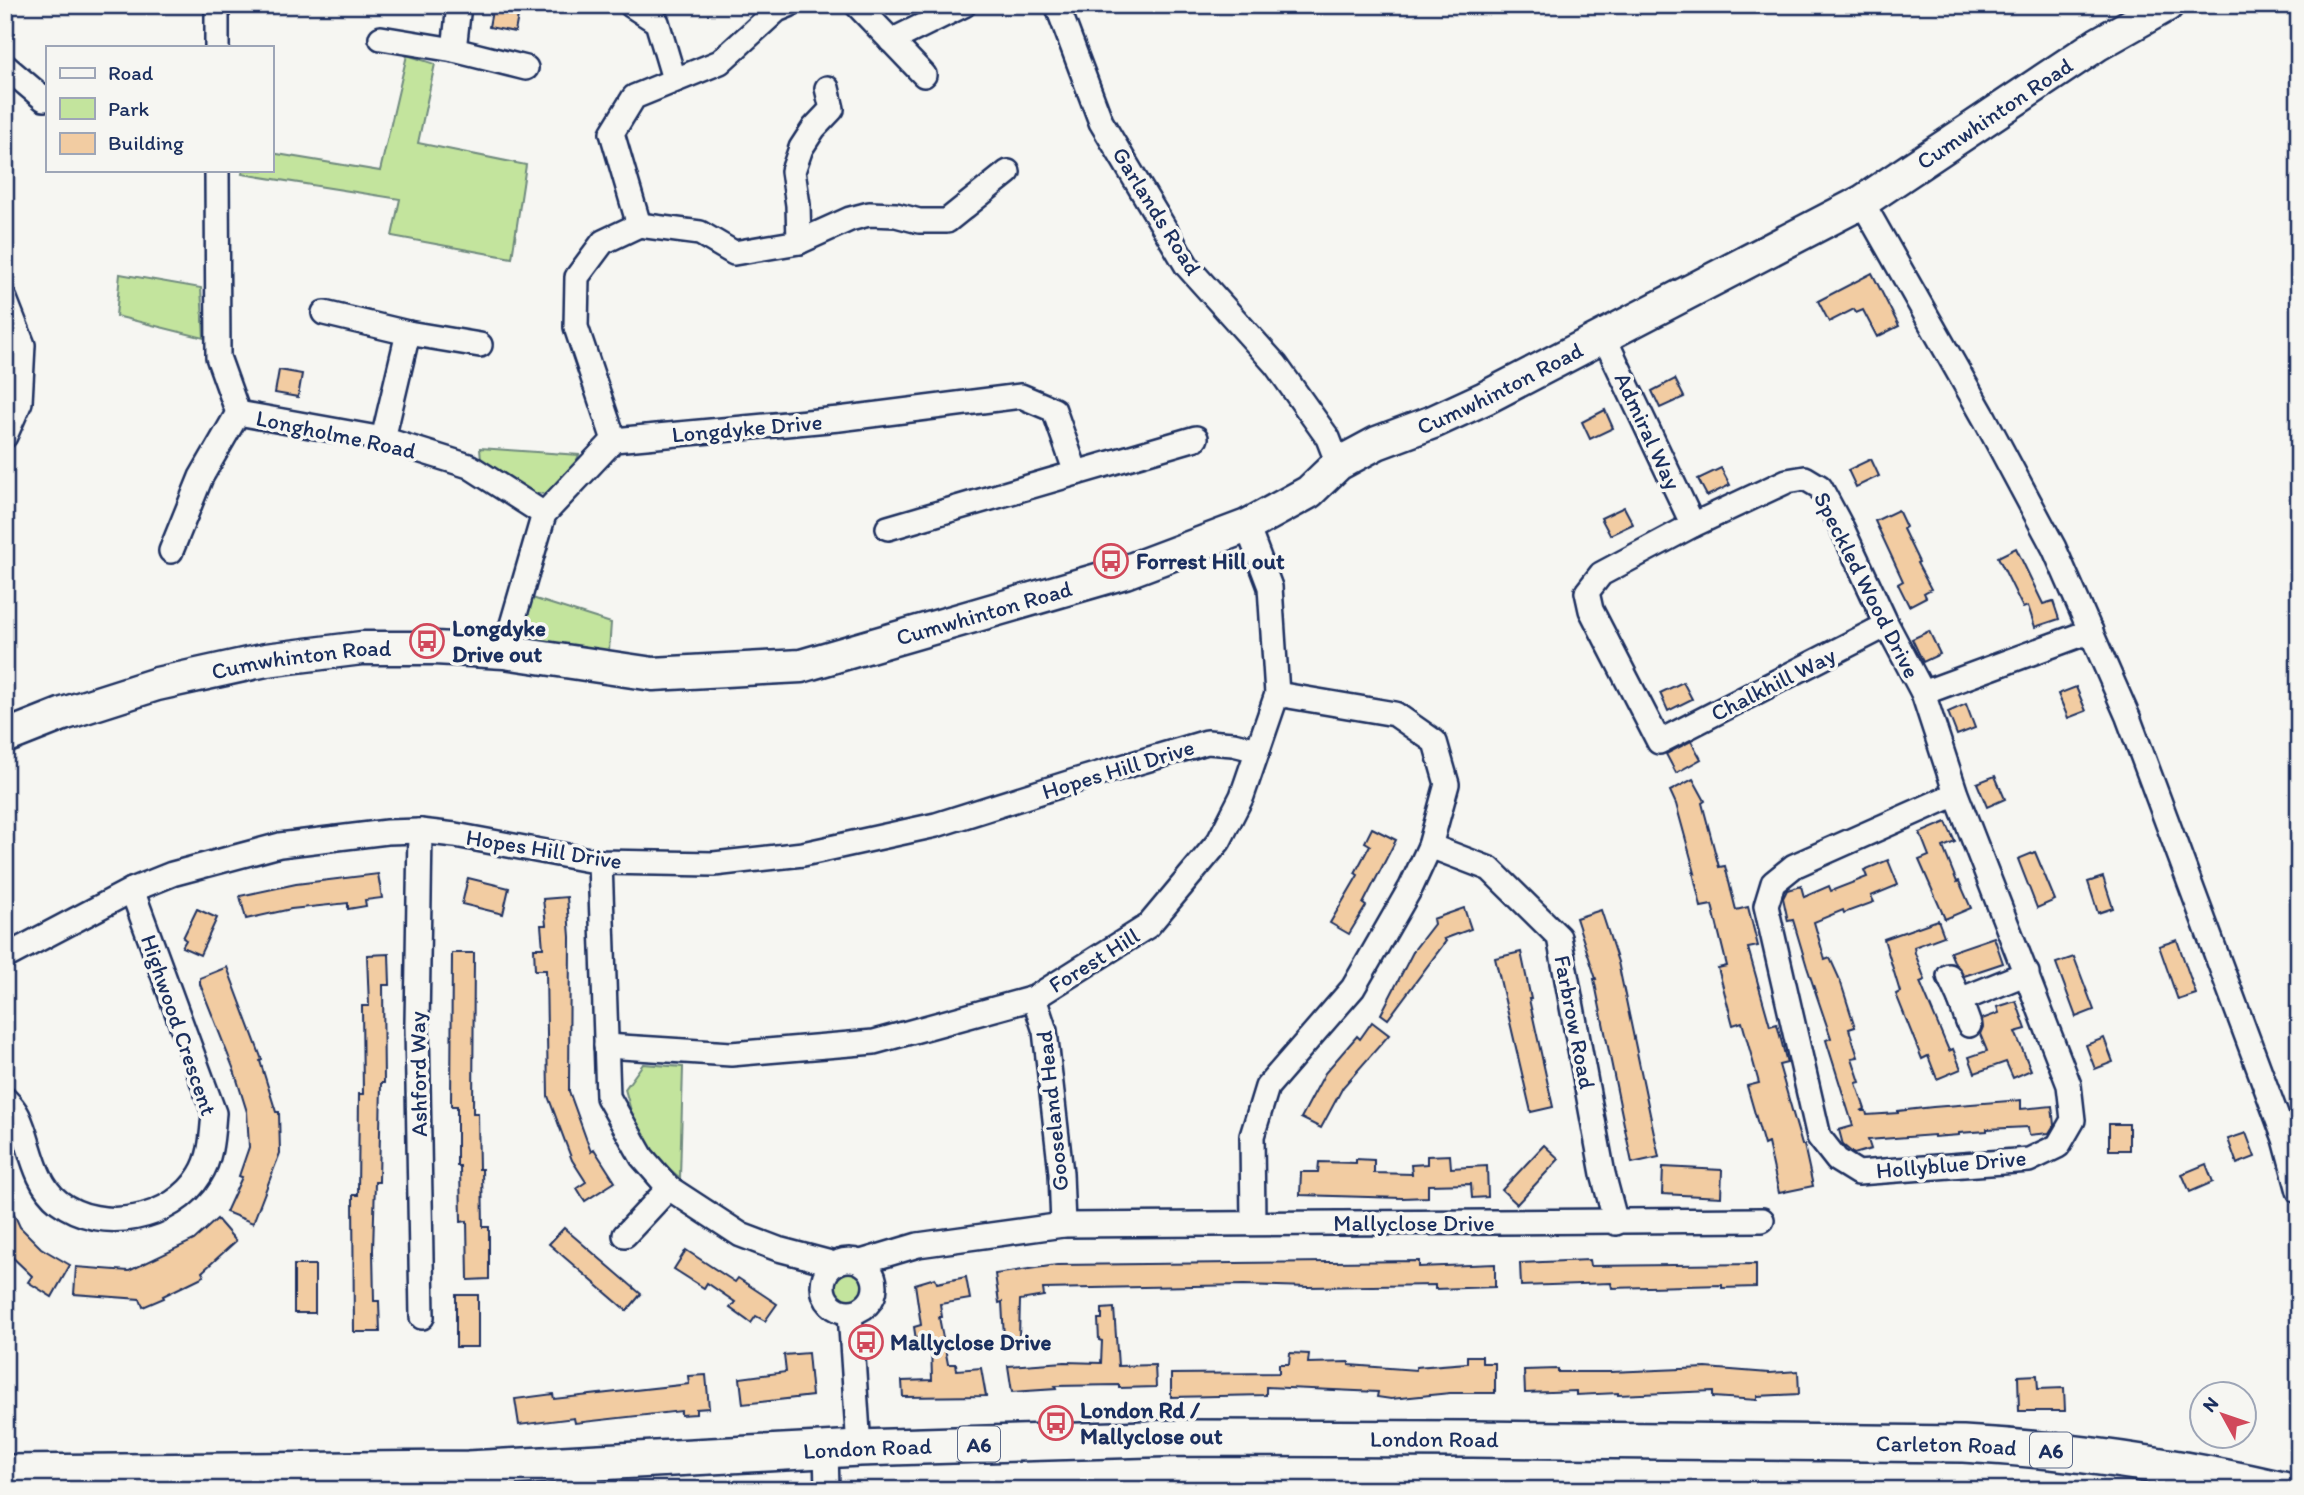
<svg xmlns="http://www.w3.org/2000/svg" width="2304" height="1495" viewBox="0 0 2304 1495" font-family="Itim,sans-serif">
	<rect width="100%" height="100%" fill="#f6f6f2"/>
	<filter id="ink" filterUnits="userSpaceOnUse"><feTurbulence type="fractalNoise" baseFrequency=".0143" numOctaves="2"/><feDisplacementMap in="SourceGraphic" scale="14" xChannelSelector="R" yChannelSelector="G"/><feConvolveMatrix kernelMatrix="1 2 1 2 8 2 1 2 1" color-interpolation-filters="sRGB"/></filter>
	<g filter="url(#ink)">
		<g fill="#c3e49d" stroke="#6f8a7e" stroke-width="2">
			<polygon points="407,55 435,64 418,143 526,165 512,258 392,236 400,199 242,174 243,170 271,170 271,153 380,171"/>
			<polygon points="120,274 201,288 204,338 116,316"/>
			<polygon points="480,448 579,455 573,469 548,494 531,493 481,461"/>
			<polygon points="529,597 611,623 609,651 531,642 522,627"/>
			<polygon points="643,1064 683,1067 680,1178 657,1158 643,1139 634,1122 625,1089"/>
			<circle cx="849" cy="1288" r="17"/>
		</g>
		<g fill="#f2cca2" stroke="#1b2f5e" stroke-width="2">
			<polygon points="493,5 520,5 515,32 489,27"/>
			<polygon points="1872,273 1899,326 1877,337 1863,310 1856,313 1854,309 1829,322 1818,301"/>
			<polygon points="279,370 302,374 298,397 275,393"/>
			<polygon points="1675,379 1684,397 1660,408 1652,391"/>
			<polygon points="1605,410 1613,428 1590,439 1582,422"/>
			<polygon points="1871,459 1879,476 1856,487 1848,470"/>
			<polygon points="1721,468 1730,485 1707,496 1698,479"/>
			<polygon points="1624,507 1633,524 1610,535 1601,518"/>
			<polygon points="1898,510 1906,527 1903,529 1919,562 1917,563 1931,589 1924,593 1926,597 1909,606 1898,584 1903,581 1875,521"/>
			<polygon points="2016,548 2043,604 2053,601 2059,619 2035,627 2028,606 2023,608 1998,557"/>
			<polygon points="1929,631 1940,654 1923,662 1912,639"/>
			<polygon points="1683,682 1692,699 1668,711 1660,693"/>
			<polygon points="2076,687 2086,711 2068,718 2058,694"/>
			<polygon points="1966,704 1975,728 1957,735 1948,712"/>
			<polygon points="1691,741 1701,759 1676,773 1666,754"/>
			<polygon points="1995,776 2005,799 1987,807 1977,783"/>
			<polygon points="1693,779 1705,801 1702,803 1719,867 1725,866 1736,910 1748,907 1758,946 1748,948 1770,1026 1777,1024 1787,1063 1779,1065 1802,1145 1804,1145 1813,1186 1779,1193 1768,1143 1764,1145 1747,1086 1759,1083 1742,1022 1733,1025 1718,968 1727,966 1712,905 1701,907 1693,872 1695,873 1676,804 1670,791"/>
			<polygon points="1946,822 1955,842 1943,847 1957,882 1959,881 1971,908 1945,919 1919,860 1929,856 1920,833"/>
			<polygon points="1372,828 1396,840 1363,904 1366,906 1349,934 1330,923 1358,875 1355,873 1370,845 1365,842"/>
			<polygon points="2035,852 2055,900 2037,908 2018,859"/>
			<polygon points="1888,860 1898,885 1871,896 1874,902 1844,913 1843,910 1814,922 1825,960 1830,958 1840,980 1855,1027 1849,1029 1858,1057 1852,1058 1860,1082 1856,1083 1865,1109 1861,1111 1866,1111 1867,1115 1898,1113 1898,1111 1933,1107 2021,1100 2021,1109 2052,1106 2054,1125 2049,1133 2029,1135 2028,1127 1987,1129 1987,1131 1959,1133 1959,1135 1934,1137 1934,1135 1868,1140 1871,1149 1854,1154 1843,1145 1839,1130 1853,1126 1826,1040 1831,1038 1807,967 1793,920 1788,921 1783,898 1787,890 1801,886 1804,897 1829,886 1831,891 1867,877 1864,870"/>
			<polygon points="378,874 382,898 365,900 366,906 348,909 348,903 291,909 246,919 240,896 296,884"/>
			<polygon points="2103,877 2113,908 2098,913 2088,882"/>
			<polygon points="468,878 509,888 503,914 462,904"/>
			<polygon points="567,897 570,937 569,1091 591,1152 594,1149 615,1182 585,1201 577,1188 586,1182 572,1160 548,1096 546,970 535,970 534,948 543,948 541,925 546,925 543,899"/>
			<polygon points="1464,908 1471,929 1444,939 1446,941 1388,1019 1381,1014 1414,950 1434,924 1433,919"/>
			<polygon points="197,909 217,918 200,955 182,947 186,940 183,938"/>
			<polygon points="1601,910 1618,962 1659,1157 1632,1163 1594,979 1596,979 1576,918"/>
			<polygon points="1938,920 1944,936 1914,947 1915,953 1925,980 1920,982 1949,1051 1953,1049 1961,1069 1937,1079 1928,1056 1922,1059 1896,994 1900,992 1884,939"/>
			<polygon points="1994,937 2003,963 1964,976 1955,964 1950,952"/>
			<polygon points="2177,940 2196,994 2178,1000 2159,946"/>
			<polygon points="1521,952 1531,999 1529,999 1553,1107 1531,1112 1495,958"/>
			<polygon points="452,953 474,953 473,1113 478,1113 479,1169 482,1169 483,1227 489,1227 489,1279 468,1280 467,1221 461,1222 460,1166 457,1166 457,1106 451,1106"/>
			<polygon points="389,954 390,985 383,985 384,1083 381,1083 379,1182 375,1182 373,1250 374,1301 379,1301 380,1332 354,1332 353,1195 358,1195 359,1094 363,1094 362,1006 369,1006 367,955"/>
			<polygon points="2074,957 2094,1010 2076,1017 2056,963"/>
			<polygon points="227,967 262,1060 260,1061 276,1112 279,1112 280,1153 253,1223 226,1212 242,1177 239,1176 249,1147 247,1112 234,1070 200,984 200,978"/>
			<polygon points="2016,1001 2026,1029 2015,1032 2031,1070 2013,1078 2006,1062 1975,1073 1969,1057 1987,1051 1980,1034 1983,1027 1982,1019 1999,1013 1997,1007"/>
			<polygon points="1372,1022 1389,1035 1343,1087 1321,1128 1301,1118 1325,1073 1357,1036 1360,1039"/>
			<polygon points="2104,1038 2113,1062 2095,1069 2086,1045"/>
			<rect x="2109" y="1124" width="20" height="26"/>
			<polygon points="2246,1133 2255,1157 2237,1164 2228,1139"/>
			<polygon points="1544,1145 1559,1159 1517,1204 1502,1190"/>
			<polygon points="1450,1155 1451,1168 1487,1166 1488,1197 1472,1198 1471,1184 1428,1185 1428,1197 1402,1198 1300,1195 1301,1172 1318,1172 1319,1162 1356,1163 1356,1159 1374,1160 1374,1173 1412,1174 1411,1165 1427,1164 1427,1156"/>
			<polygon points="2206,1164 2213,1182 2190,1192 2182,1174"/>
			<polygon points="1663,1167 1722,1170 1721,1197 1662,1194"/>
			<polygon points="5,1194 20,1227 41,1248 70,1265 52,1297 28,1282 32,1276 5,1250"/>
			<polygon points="217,1219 236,1241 202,1272 204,1276 163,1296 164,1298 143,1307 140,1299 74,1294 76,1267 129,1271 194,1240"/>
			<polygon points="564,1228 641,1294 627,1311 549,1244"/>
			<polygon points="686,1250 735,1282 738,1278 777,1304 765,1321 756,1316 751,1323 730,1308 735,1302 707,1283 704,1288 674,1269"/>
			<polygon points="1589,1260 1590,1266 1756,1264 1756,1287 1722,1288 1722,1285 1612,1288 1611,1283 1521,1286 1520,1263"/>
			<polygon points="1419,1261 1419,1267 1495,1264 1495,1287 1435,1289 1435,1285 1308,1287 1244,1285 1043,1289 1044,1296 1020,1300 1019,1338 1004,1338 1002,1302 999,1303 995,1274 1057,1265"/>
			<rect x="294" y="1265" width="21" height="48"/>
			<polygon points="966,1277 970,1299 940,1304 942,1317 939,1317 948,1364 956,1364 957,1370 981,1368 986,1396 903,1397 902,1381 932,1380 931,1343 917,1346 914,1327 921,1325 915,1284 935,1278 937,1283"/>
			<rect x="456" y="1295" width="22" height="52"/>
			<polygon points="1114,1308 1118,1366 1155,1365 1156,1387 1119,1388 1119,1385 1055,1386 1056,1389 1012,1392 1008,1366 1065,1362 1101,1363 1102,1341 1099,1340 1098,1319 1102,1319 1102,1309"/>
			<polygon points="808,1353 812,1396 743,1404 740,1378 786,1372 784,1355"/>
			<polygon points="1290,1353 1309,1354 1308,1363 1349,1362 1349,1365 1416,1370 1416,1367 1467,1363 1467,1356 1482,1356 1482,1363 1495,1363 1495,1393 1450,1393 1391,1399 1377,1397 1378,1392 1266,1387 1266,1395 1171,1397 1171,1374 1279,1373 1279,1364 1289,1364"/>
			<polygon points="1706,1368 1769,1373 1798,1371 1799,1394 1757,1396 1757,1400 1713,1397 1713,1391 1618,1395 1618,1393 1576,1395 1576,1391 1525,1393 1524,1370 1558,1369 1558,1372 1610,1372"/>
			<polygon points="706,1375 709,1408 696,1409 696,1414 681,1415 681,1411 575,1423 574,1418 519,1425 515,1399 553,1394 554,1399 689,1384 688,1376"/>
			<polygon points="2037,1375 2038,1389 2064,1388 2065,1411 2019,1411 2018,1376"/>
		</g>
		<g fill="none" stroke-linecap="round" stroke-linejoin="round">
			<g stroke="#1b2f5e" stroke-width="28">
				<g id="street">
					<polyline points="217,5 217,47"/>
					<polyline points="631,5 657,22 674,79"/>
					<polyline points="857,5 924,75"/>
					<polyline points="1057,5 1101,122 1187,266 1276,365 1328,438 1338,464"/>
					<polyline points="381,38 454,50 459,5"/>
					<polyline points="891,41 964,5"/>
					<polyline points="454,50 526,68"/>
					<polyline points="5,66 44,99"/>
					<polyline points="217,170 218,357 238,413 383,439 469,466 544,514"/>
					<polyline points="1862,202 1985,419 2054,548 2128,717 2285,1139 2299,1191"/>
					<polyline points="639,225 612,133 634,97 720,62 777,10 789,5"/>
					<polyline points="799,242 798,205 793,171 801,148 814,128 832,109 827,88"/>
					<polyline points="5,299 23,345 20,402 5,436"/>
					<polyline points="324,313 408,333 480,345"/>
					<polyline points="1604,337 1693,525"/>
					<polyline points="383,439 408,333"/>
					<polyline points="614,440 576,327 577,277 603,242 639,225 700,233 734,253 799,242 850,219 869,214 896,215 919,221 947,221 1008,172"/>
					<polyline points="888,528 1196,438"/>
					<polyline points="171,551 201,477 238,413"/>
					<polyline points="1887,625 1659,742 1591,610 1587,592 1601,574 1693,525 1787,481 1805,478 1820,487 1842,528 1887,625 1923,693 1956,794 2069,1085 2073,1120 2058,1146 2029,1160 1858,1173 1837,1160 1819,1137 1766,906 1773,883 1794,866 1956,794"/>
					<polyline points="504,652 544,514 614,440 839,419 1021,396 1054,410 1076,473"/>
					<polyline points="1923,693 2091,631"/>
					<polyline points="420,831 417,1025 422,1317"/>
					<polyline points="1430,846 1490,869 1559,937 1603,1174 1616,1223"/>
					<polyline points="600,862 608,1097 642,1157 669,1188 741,1235 778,1249 835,1264"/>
					<polyline points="5,957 132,890 172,874 280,845 387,832 420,831 455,835 600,862 714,864 803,854 936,825 1078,780 1207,742 1233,744 1258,750"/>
					<polyline points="1949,976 1960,1000 2027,973"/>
					<polyline points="1034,998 1045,1031 1061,1173 1063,1225"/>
					<polyline points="1960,1000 1969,1025"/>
					<polyline points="606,1046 731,1054 874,1042 1034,998 1148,926 1219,841 1242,796 1277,694 1270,587 1247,526"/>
					<path d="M 5,1099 C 10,1104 15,1110 18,1116 C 31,1143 33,1182 59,1202 C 101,1234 173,1220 200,1175 C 212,1156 212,1134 214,1113 L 132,890"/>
					<polyline points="1253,1223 1252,1136 1267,1087 1353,988 1411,887 1430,846 1447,784 1435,742 1395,714 1277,694"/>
					<polyline points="625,1235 669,1188"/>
					<circle cx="849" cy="1286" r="26"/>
					<polyline points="861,1262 918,1245 1063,1225 1762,1220"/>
					<polyline points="850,1313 859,1448"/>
					<polyline points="826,1450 827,1490"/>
				</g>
			</g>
			<g stroke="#1b2f5e" stroke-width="37">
				<g id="secondary">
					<path id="s1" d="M 5,737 L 63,714 L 157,684 L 266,660 L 362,648 L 435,648 L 504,652 L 653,674 L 801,666 L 1125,572 L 1247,526 L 1309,492 L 1338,464 L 1377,443 L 1433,422 L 1485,398 L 1862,202 L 2098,44 L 2167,5"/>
				</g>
			</g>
			<g stroke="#1b2f5e" stroke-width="40">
				<g id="primary">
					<path id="s2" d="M 5,1473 L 468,1469 L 859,1448 L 1180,1438 L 1472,1439 L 1963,1444 C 2073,1450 2177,1466 2283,1490"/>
				</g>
			</g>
			<use href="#street" stroke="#f6f6f2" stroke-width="23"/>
			<use href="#secondary" stroke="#f6f6f2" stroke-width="32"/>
			<use href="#primary" stroke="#f6f6f2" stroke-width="35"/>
		</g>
	</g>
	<defs>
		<g id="bus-ring" transform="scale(1.75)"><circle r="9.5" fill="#f6f6f2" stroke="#d1495b" stroke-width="1.5"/><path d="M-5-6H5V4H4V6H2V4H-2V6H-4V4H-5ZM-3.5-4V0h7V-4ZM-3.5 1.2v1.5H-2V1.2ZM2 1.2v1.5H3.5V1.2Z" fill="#d1495b"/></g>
	</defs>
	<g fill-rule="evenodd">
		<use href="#bus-ring" x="1111" y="561"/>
		<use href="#bus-ring" x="427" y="641"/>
		<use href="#bus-ring" x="866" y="1342"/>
		<use href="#bus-ring" x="1056" y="1423"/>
	</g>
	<g text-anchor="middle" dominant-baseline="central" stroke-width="7" stroke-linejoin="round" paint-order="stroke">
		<g fill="#f6f6f2" stroke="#5d6b8a" stroke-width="2">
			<rect x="958" y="1426.5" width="42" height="35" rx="5"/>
			<rect x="2030" y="1432.5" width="42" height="35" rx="5"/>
		</g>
		<g font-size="21" font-weight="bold" fill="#1b2f5e">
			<text x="979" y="1444">A6</text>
			<text x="2051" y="1450">A6</text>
		</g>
		<g font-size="23" fill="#1b2f5e" stroke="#f6f6f2">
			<text stroke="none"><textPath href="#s1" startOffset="2135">Cumwhinton Road</textPath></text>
			<text transform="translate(1157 211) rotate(58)">Garlands Road</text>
			<text stroke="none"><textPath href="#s1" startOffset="1568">Cumwhinton Road</textPath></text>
			<text transform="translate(747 428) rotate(-5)">Longdyke Drive</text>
			<text transform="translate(1648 431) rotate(65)">Admiral Way</text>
			<text transform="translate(336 434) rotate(12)">Longholme Road</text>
			<text transform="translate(1867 585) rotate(63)">Speckled Wood Drive</text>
			<text stroke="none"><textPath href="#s1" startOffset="1001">Cumwhinton Road</textPath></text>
			<text stroke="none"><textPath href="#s1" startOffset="308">Cumwhinton Road</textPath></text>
			<text transform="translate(1773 684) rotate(-27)">Chalkhill Way</text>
			<text transform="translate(1118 769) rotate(-17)">Hopes Hill Drive</text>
			<text transform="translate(544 849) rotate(9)">Hopes Hill Drive</text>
			<text transform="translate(1094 960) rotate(-32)">Forest Hill</text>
			<text transform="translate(1575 1022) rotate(79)">Farbrow Road</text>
			<text transform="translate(179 1025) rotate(71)">Highwood Crescent</text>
			<text transform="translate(418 1074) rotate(-91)">Ashford Way</text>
			<text transform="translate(1052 1111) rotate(-96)">Gooseland Head</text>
			<text transform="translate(1951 1164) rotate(-5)">Hollyblue Drive</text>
			<text x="1414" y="1223">Mallyclose Drive</text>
			<text stroke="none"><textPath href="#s2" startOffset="1430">London Road</textPath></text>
			<text stroke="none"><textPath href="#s2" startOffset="1942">Carleton Road</textPath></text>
			<text stroke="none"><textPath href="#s2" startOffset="863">London Road</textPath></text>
		</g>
		<g font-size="23" font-weight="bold" fill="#1b2f5e" stroke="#f6f6f2" text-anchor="start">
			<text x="1136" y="561">Forrest Hill out</text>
			<text x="452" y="628">Longdyke<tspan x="452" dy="26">Drive out</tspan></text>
			<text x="890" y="1342">Mallyclose Drive</text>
			<text x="1080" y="1410">London Rd /<tspan x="1080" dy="26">Mallyclose out</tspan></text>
		</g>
	</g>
	<rect width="2304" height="1495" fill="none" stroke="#f6f6f2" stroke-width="28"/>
	<rect x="14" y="14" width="2276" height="1467" fill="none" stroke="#1b2f5e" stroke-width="2.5" filter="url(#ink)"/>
	<rect x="46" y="46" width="228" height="126" fill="#f6f6f2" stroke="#9ea6b7" stroke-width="2"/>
	<rect x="60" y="68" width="35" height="10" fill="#f6f6f2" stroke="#9ea6b7" stroke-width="2"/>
	<text x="108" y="80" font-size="21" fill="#1b2f5e">Road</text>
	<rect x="60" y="98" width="35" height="21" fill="#c3e49d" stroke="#9ea6b7" stroke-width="2"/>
	<text x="108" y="116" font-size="21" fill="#1b2f5e">Park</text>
	<rect x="60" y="133" width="35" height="21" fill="#f2cca2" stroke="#9ea6b7" stroke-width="2"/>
	<text x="108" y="150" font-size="21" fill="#1b2f5e">Building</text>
	<g transform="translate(2223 1415) rotate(310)"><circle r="33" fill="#f6f6f2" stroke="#9ea6b7" stroke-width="2"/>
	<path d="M0-5L12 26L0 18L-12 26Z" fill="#d1495b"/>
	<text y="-10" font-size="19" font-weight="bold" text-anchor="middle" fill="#1b2f5e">N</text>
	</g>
</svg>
